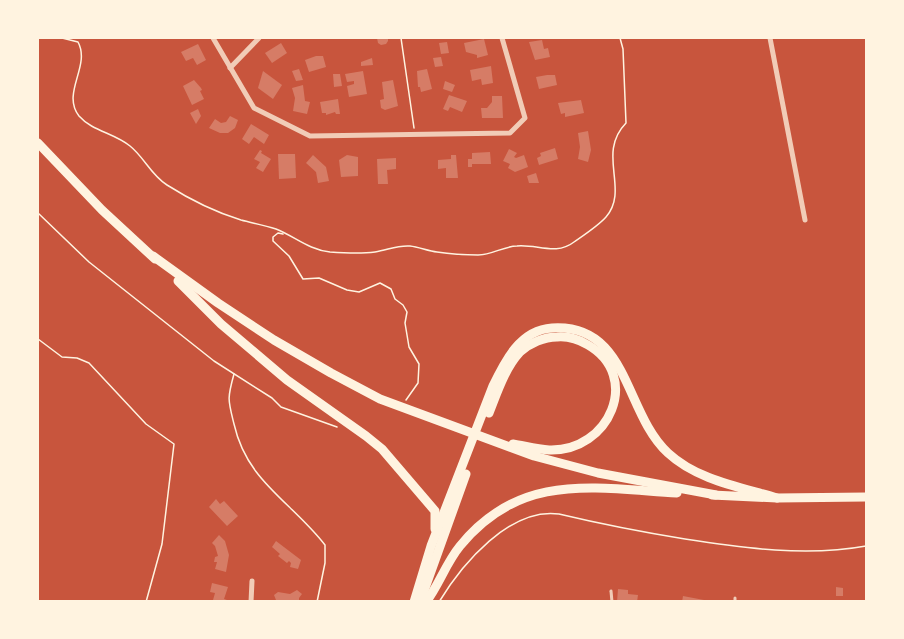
<svg xmlns="http://www.w3.org/2000/svg" width="904" height="639" viewBox="0 0 904 639" font-family="'IBM Plex Sans',sans-serif">
	<rect width="100%" height="100%" fill="#c8553d"/>
	<g fill="#d67c66">
		<polygon points="377,38 388,38 388,41 386,44 381,45 378,43"/>
		<polygon points="484,39 488,55 477,58 477,55 466,52 464,43"/>
		<polygon points="542,40 544,49 548,48 550,57 535,60 529,42"/>
		<polygon points="447,42 449,53 441,54 439,43"/>
		<polygon points="281,43 287,53 272,63 265,53"/>
		<polygon points="198,44 206,60 197,65 193,58 186,61 181,52"/>
		<polygon points="316,56 323,56 326,67 309,72 305,60"/>
		<polygon points="441,57 443,66 435,67 433,58"/>
		<polygon points="372,58 373,65 361,66 361,62"/>
		<polygon points="491,66 493,83 482,85 481,79 472,81 470,70"/>
		<polygon points="299,69 303,80 296,81 292,71"/>
		<polygon points="427,69 432,89 421,92 420,87 418,87 417,71"/>
		<polygon points="263,71 282,85 273,99 258,88"/>
		<polygon points="363,71 367,94 349,97 347,86 354,84 354,81 347,82 345,74"/>
		<polygon points="333,74 340,74 342,86 334,87"/>
		<polygon points="547,75 555,75 557,85 539,89 536,77"/>
		<polygon points="194,80 201,88 202,90 200,91 204,99 192,105 183,86"/>
		<polygon points="393,80 398,106 385,110 381,108 380,100 384,99 382,82"/>
		<polygon points="445,81 455,85 452,92 443,89"/>
		<polygon points="303,85 305,101 310,102 307,114 293,111 295,98 292,88"/>
		<polygon points="449,95 467,101 462,112 450,107 448,111 443,109"/>
		<polygon points="492,96 502,96 503,118 482,118 481,108 487,108 492,102"/>
		<polygon points="338,99 340,114 336,114 335,112 326,115 326,113 322,113 320,102"/>
		<polygon points="581,100 584,113 565,117 565,113 561,114 558,103"/>
		<polygon points="198,109 201,116 196,124 190,113"/>
		<polygon points="230,116 238,120 235,128 228,133 220,133 209,128 215,119 221,123 226,122"/>
		<polygon points="251,124 269,135 264,144 254,137 249,144 242,139"/>
		<polygon points="588,131 591,150 588,162 578,159 580,147 578,133"/>
		<polygon points="555,148 558,159 539,165 537,158 541,156 540,153"/>
		<polygon points="509,149 517,153 514,157 516,158 524,155 528,167 515,172 508,168 510,164 503,161"/>
		<polygon points="260,150 262,151 261,153 271,159 263,172 256,168 260,162 254,159"/>
		<polygon points="490,152 491,164 472,164 472,167 468,167 468,159 472,159 472,153"/>
		<polygon points="278,154 295,154 296,178 279,179"/>
		<polygon points="313,155 326,167 329,181 318,183 316,172 306,163"/>
		<polygon points="347,155 358,157 358,176 341,177 339,160"/>
		<polygon points="451,155 456,155 458,178 446,178 446,168 438,169 438,160 451,159"/>
		<polygon points="396,158 396,169 387,170 388,184 378,184 377,159"/>
		<polygon points="536,173 539,183 529,183 527,176"/>
		<polygon points="216,499 220,504 224,501 238,516 227,526 209,507"/>
		<polygon points="219,535 225,541 229,555 226,572 215,569 217,562 214,562 215,557 218,556 215,546 212,543"/>
		<polygon points="276,541 301,560 298,569 290,567 291,563 289,561 287,563 278,556 280,554 272,547"/>
		<polygon points="212,583 228,587 224,599 233,602 213,600 215,593 210,592"/>
		<polygon points="836,587 843,588 843,596 836,596"/>
		<polygon points="618,589 628,590 628,594 638,595 637,602 617,602"/>
		<polygon points="297,590 302,594 299,598 299,602 273,602 276,600 274,595 278,592 290,594"/>
		<polygon points="683,596 704,600 704,602 682,602"/>
	</g>
	<g fill="none" stroke-linecap="round" stroke-linejoin="round">
		<g stroke="#fff3e0" stroke-width="1.5">
			<path d="M 62,38 L 78,42 C 91,66 61,93 79,116 C 92,131 114,133 130,146 C 144,157 151,175 167,185 C 189,199 215,212 241,220 C 252,223 264,225 276,229 C 294,236 309,250 330,252 C 344,253 360,254 375,252 C 388,250 397,245 410,246 C 419,247 428,251 437,252 C 450,254 464,255 478,255 C 492,255 504,246 517,246 C 537,244 556,256 574,242 C 584,235 598,226 606,217 C 630,189 596,154 626,123 L 623,49 L 620,38"/>
			<polyline points="401,38 414,128"/>
			<polyline points="38,213 89,262 214,361 272,398 281,407 337,427"/>
			<polyline points="283,234 278,233 273,237 273,241 289,256 303,279 319,278 347,290 359,292 380,283 391,289 395,299 403,305 407,312 405,323 409,347 419,364 418,383 406,400"/>
			<polyline points="38,339 62,357 77,358 89,363 146,424 174,444 162,544 146,602"/>
			<path d="M 234,374 C 227,399 228,400 234,424 C 247,482 291,501 325,545 L 325,563 L 317,602"/>
			<path d="M 439,602 C 462,564 510,507 559,514 C 601,524 642,532 685,539 C 744,548 806,557 866,546"/>
		</g>
		<g stroke="#f1ccb7" stroke-width="3">
			<polyline points="611,591 612,602"/>
			<polyline points="735,602 735,598"/>
		</g>
		<g stroke="#f1ccb7" stroke-width="5">
			<polyline points="213,38 254,108 310,136 510,133 525,118 502,38"/>
			<polyline points="770,38 805,220"/>
			<polyline points="230,68 259,38"/>
			<polyline points="251,602 252,581"/>
		</g>
		<g stroke="#fff3e0" stroke-width="9">
			<polyline points="38,143 102,210 155,259"/>
			<polyline points="153,256 218,303 274,340 331,373 380,399 534,456 598,473 716,495"/>
			<polyline points="178,281 221,324 287,380 366,436 382,449 435,511 435,529"/>
			<path d="M 489,413 C 497,393 505,368 520,352 C 530,343 544,337 557,337 C 569,336 578,339 588,345 C 642,376 610,452 549,450 C 537,449 525,446 513,444"/>
			<polyline points="712,495 777,498 866,497"/>
			<path d="M 414,602 L 431,546 L 493,386 C 505,361 520,330 552,328 C 629,323 624,413 668,453 C 697,480 740,487 777,498"/>
			<polyline points="420,602 466,474"/>
			<path d="M 426,602 C 439,585 446,563 460,546 C 520,472 593,488 677,493"/>
		</g>
	</g>
	<rect width="904" height="639" fill="none" stroke="#fff3e0" stroke-width="78"/>
</svg>
